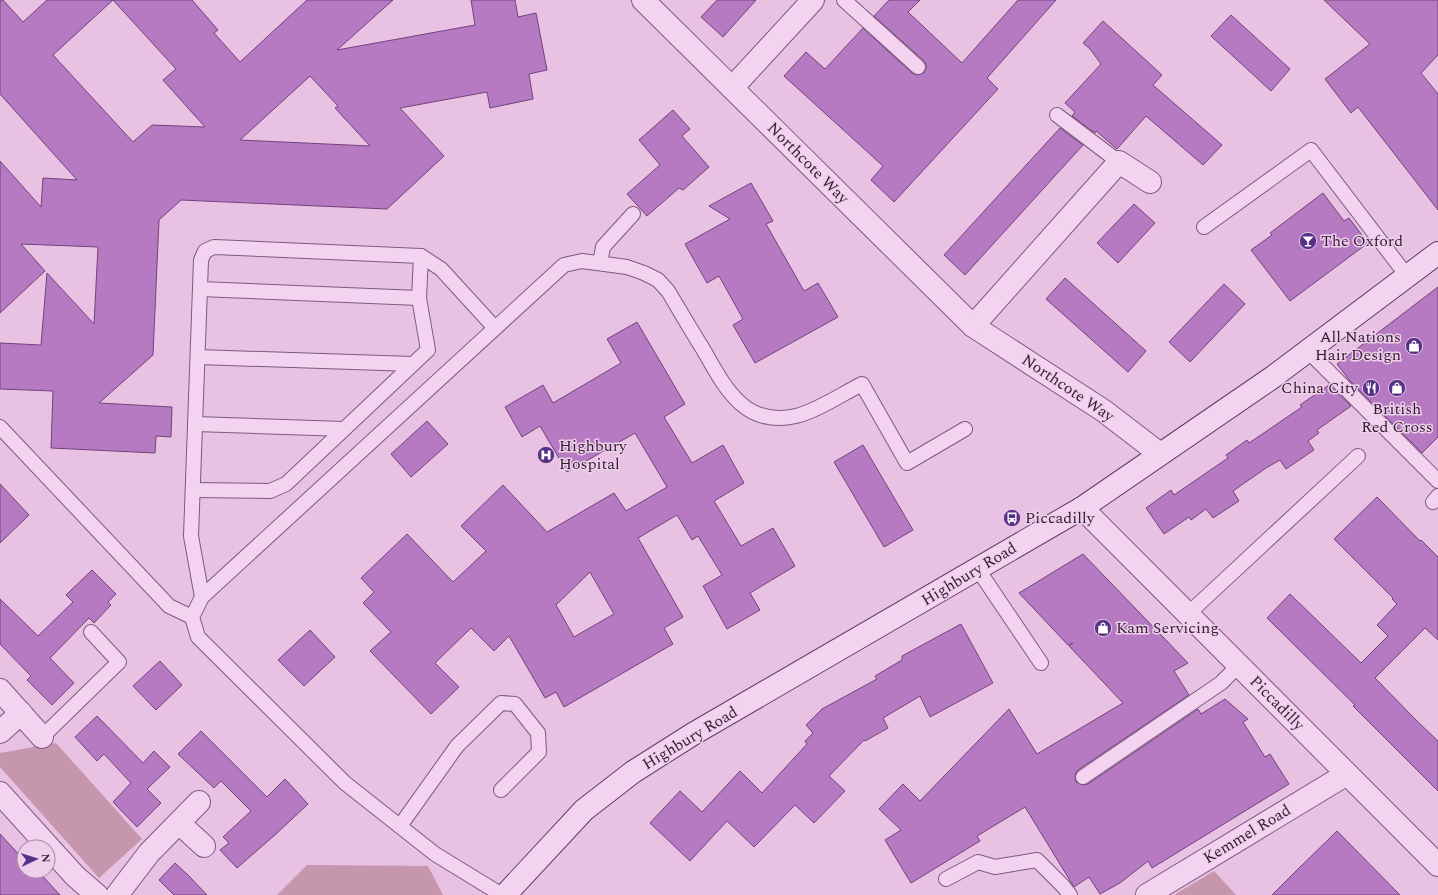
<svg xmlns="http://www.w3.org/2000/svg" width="1438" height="895" font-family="Spectral,serif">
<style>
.green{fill:#c596ac}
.building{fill:#b67ac2;stroke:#71437c;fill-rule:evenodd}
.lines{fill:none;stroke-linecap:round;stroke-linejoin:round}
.service-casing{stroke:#7d5a7f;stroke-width:16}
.minor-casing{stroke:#7d5a7f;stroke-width:24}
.secondary-casing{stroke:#5e3e61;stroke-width:24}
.service{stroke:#f4d3f0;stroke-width:14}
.minor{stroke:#f4d3f0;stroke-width:22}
.secondary{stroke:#f4d3f0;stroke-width:22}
.labels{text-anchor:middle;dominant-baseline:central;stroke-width:3;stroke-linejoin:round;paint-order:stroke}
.street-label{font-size:16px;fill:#2f1d31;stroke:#f0cfec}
.poi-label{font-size:16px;fill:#2f1d31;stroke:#f0cfec;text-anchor:start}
</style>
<rect width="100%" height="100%" fill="#e8c1e3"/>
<g class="green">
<path d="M56 743 142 839 99 878 0 767V753Z"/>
<path d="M307 865 428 866 443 895H277Z"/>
<path d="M1214 871 1236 895H1174Z"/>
</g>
<g class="building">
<path d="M0 0H3L23 22 47 0H113L53 55 133 142 152 125 205 127 163 80 176 69 113 0H192L218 30 214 33 240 62 307 0H393L337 50 475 25 471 0H515L518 17 536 13 547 70 529 74 533 99 490 108 487 92 400 108 444 156 387 209 181 200 159 220 153 355 99 403 172 407 171 437 156 436 155 453 51 448 53 391 0 389V343L41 345 47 273 94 324 98 247 21 244 45 271 0 313V161L41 207 43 178 77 180 0 94ZM310 76 338 106 335 108 370 146 240 140Z"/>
<path d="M717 0H756L723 37 701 17Z"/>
<path d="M889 0H920L908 12 962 63 1018 0H1056L987 78 998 89 894 202 871 180 883 166 784 76 806 52 825 69 863 28 912 73 917 75 924 73 926 68V64L924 61 874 16Z"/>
<path d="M1324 0H1438V55L1421 73 1438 94V210L1358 107 1351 113 1325 79 1370 44Z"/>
<path d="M1231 15 1290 69 1271 91 1211 36Z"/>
<path d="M1103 21 1162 75 1153 85 1222 145 1203 165 1146 116 1117 149 1096 131 1095 133 1072 116 1075 112 1065 103 1101 64 1090 49 1083 43Z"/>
<path d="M673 110 690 129 682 136 709 167 683 190 679 188 647 216 627 194 660 165 639 140Z"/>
<path d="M1060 128 1083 145 965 275 944 255Z"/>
<path d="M751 183 773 221 766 224 804 291 818 283 838 317 755 363 733 325 743 319 719 276 707 283 685 244 730 219 709 206Z"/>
<path d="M1323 193 1344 221 1349 218 1368 243 1290 301 1251 250 1272 235 1270 233Z"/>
<path d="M1134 204 1155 223 1118 263 1097 243Z"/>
<path d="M1065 278 1146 351 1128 372 1046 299Z"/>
<path d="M1224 284 1245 304 1190 362 1169 342Z"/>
<path d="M1438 287V437L1422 453 1350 381 1337 364Z"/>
<path d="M637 322 685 404 664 417 692 463 723 445 744 483 714 501 741 546 773 528 795 566 750 593 760 610 727 629 703 586 722 575 698 536 692 540 677 515 638 538 683 617 664 628 673 644 564 707 556 692 545 698 509 636 494 651 471 628 435 663 459 687 431 714 370 651 391 632 363 603 374 592 361 578 407 534 453 582 486 551 461 526 503 485 547 532 614 493 626 511 667 487 635 433 567 472 540 426 522 437 505 407 543 385 553 403 621 363 607 339ZM590 572 614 614 574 637 556 605Z"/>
<path d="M1329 385 1351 406 1317 430 1319 433 1308 441 1314 450 1286 469 1280 460 1266 468 1233 491 1239 501 1213 518 1206 509 1191 520 1189 517 1164 534 1146 508 1171 490 1174 495 1228 458 1226 455 1247 440 1249 443 1302 407 1300 405Z"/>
<path d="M427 421 448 444 411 477 391 454Z"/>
<path d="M863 445 913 530 884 547 834 462Z"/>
<path d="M0 484 29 515 0 543Z"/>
<path d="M1377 497 1420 541 1421 540 1438 557V640L1425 628 1375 678 1417 721 1438 741V791L1353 706 1355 705 1267 618 1290 594 1361 663 1388 636 1377 625 1397 604 1392 599 1393 598 1334 539Z"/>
<path d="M1083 554 1188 663 1174 671 1189 695 1078 770 1076 773 1075 777 1076 782 1083 785 1088 784 1198 709 1201 714 1225 699 1248 719 1243 722 1265 757 1270 754 1289 784 1152 868 1148 861 1120 883 1100 894 1089 877 1074 887 1025 807 977 836 980 841 911 883 885 840 901 830 879 809 903 784 920 801 1009 709 1037 754 1123 703 1069 646 1073 643 1068 645 1019 593Z"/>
<path d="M92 570 116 594 108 602 111 605 94 623 89 618 50 658 74 683 52 705 27 680 31 676 0 644V599L38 636 73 602 66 595Z"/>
<path d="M961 624 993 683 930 717 920 696 883 718 888 728 865 741 864 740 829 776 845 791 814 823 795 805 754 847 727 821 690 861 650 823 680 791 702 812 740 771 762 793 807 744 805 741 813 733 806 725 822 709 877 679 875 676 902 660V656Z"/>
<path d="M310 630 335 657 304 686 278 660Z"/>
<path d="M160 661 182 685 156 710 133 686Z"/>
<path d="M97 716 143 763 154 751 170 767 147 789 161 803 137 827 113 802 131 783 104 754 97 761 75 737Z"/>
<path d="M201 731 267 797 285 779 308 804 276 834 237 868 220 850 229 843 223 837 251 811 221 781 214 788 178 754Z"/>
<path d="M1337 831 1400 895H1272L1295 872Z"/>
<path d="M0 834 24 860V871H38L60 895H0Z"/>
<path d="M175 863 189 876 207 895H174L159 880Z"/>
</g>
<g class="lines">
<defs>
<g id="service">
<path d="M844 0 918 67"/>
<path d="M1057 115 1119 162"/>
<path d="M1204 227 1311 150 1407 276"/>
<path d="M600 263 603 247 633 214"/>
<path d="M200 289 419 298"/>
<path d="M1308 351 1438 481"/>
<path d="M198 357 413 364"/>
<path d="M195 424 344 429"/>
<path d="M0 427 169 606 192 617"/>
<path d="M193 490 270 491 286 484 428 350 419 298 421 256"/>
<path d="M1433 502 1438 496"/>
<path d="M977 568 1041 663"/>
<path d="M202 597 191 536 201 260 205 251 214 247 421 256 441 269 495 328"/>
<path d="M1188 614 1358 456"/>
<path d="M42 737 119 662 91 632"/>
<path d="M1083 777 1221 683 1239 665"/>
<path d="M400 826 457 746 501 703 515 704 538 733 539 752 501 790"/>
<path d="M946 879 978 862 995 867 1037 860 1063 886 1070 895"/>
<path d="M502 895 435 854 345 783 198 637 192 617 202 597 564 265 582 261 627 267 644 273 658 280 668 291C680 311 691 330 703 349 724 386 744 428 796 416 817 411 842 394 862 384L907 463 965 429"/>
</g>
<g id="minor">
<path d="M643 0 973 326 1104 411 1160 454"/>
<path d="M732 88 813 0"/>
<path d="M973 326 1119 162 1150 182"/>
<path d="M1082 508 1438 865"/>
<path d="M0 690 42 737"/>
<path d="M0 732 21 713"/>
<path d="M0 793 75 876 97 895"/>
<path d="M179 823 204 846"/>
<path d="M117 895 149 853 199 802"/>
<path d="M1147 895 1347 774"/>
</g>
<path id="secondary" d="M505 895 584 810 633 772 693 734 1082 508 1273 377 1438 253"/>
</defs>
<use href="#service" class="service-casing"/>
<use href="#minor" class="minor-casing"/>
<use href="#secondary" class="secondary-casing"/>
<use href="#service" class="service"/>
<use href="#minor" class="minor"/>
<use href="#secondary" class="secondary"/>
</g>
<defs>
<symbol id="bar-disc" viewBox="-11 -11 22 22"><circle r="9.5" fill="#553188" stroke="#f0cfec"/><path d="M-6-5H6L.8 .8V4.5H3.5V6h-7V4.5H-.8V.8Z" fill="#fff"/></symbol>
<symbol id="shop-disc" viewBox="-11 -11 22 22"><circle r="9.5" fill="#553188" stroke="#f0cfec"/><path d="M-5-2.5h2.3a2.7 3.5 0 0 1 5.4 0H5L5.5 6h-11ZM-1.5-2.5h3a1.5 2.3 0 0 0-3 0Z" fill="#fff"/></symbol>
<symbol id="restaurant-disc" viewBox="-11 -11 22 22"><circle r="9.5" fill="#553188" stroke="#f0cfec"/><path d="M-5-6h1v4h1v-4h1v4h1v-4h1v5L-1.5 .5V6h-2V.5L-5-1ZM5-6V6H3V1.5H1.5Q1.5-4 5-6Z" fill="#fff"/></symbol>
<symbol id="hospital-disc" viewBox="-11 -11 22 22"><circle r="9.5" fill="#553188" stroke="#f0cfec"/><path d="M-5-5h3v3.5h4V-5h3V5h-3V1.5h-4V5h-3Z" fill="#fff"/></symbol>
<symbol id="bus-disc" viewBox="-11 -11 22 22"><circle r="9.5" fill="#553188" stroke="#f0cfec"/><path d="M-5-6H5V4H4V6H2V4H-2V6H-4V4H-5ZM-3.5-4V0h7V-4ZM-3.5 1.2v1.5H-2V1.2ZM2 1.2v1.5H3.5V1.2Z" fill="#fff"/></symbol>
</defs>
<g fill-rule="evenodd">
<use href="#bar-disc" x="1298" y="231" width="20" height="20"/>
<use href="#shop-disc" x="1404" y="336" width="20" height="20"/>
<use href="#restaurant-disc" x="1361" y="378" width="20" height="20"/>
<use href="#shop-disc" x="1387" y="378" width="20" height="20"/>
<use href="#hospital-disc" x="536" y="445" width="20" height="20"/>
<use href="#bus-disc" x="1002" y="508" width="20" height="20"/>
<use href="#shop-disc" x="1093" y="618" width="20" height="20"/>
</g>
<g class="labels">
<g class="street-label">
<text transform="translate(808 163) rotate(45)">Northcote Way</text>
<text transform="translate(1068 388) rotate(34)">Northcote Way</text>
<text transform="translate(969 574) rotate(-31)">Highbury Road</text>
<text transform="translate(1277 703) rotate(45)">Piccadilly</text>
<text transform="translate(690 738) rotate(-31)">Highbury Road</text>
<text transform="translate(1247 834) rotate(-31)">Kemmel Road</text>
</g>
<g class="poi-label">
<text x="1321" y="241">The Oxford</text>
<text x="1401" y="337" text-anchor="end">All Nations<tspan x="1401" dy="18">Hair Design</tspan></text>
<text x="1358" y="388" text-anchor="end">China City</text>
<text x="1397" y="409" text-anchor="middle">British<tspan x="1397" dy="18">Red Cross</tspan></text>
<text x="559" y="446">Highbury<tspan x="559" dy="18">Hospital</tspan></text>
<text x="1025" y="518">Piccadilly</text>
<text x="1116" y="628">Kam Servicing</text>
</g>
</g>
<g transform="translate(36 859) rotate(86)"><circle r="19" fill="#f0cfec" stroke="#a388a1"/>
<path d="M0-3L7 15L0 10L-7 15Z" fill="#553188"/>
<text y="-6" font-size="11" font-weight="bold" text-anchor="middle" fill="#2f1d31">N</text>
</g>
</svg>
